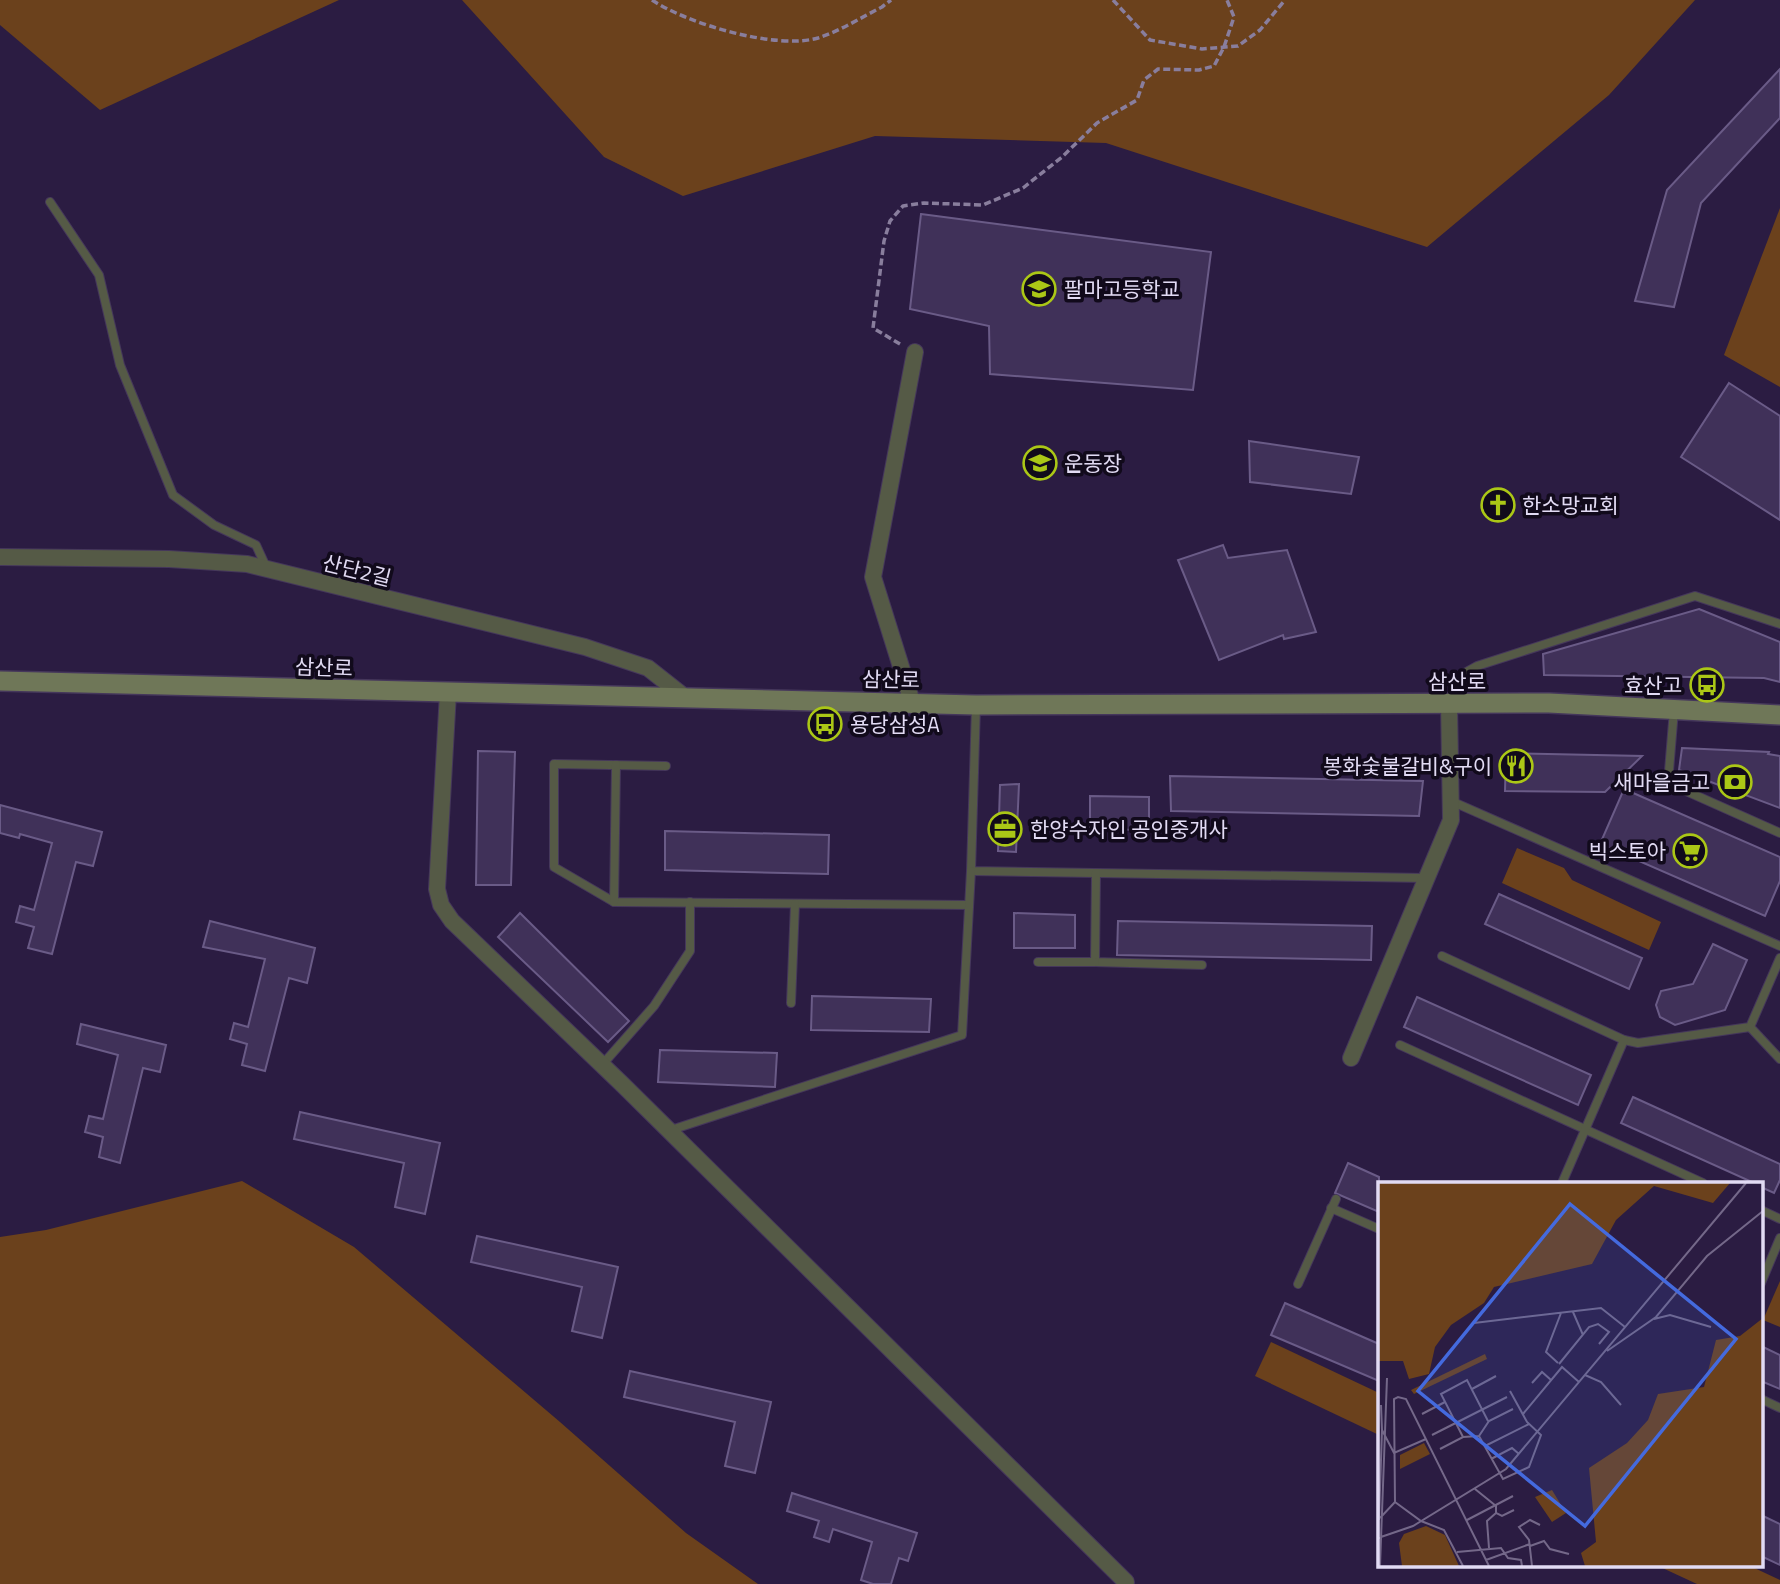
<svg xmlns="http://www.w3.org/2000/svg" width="1780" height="1584" font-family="'Titillium Web','Noto Sans KR',sans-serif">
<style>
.green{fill:#6b411c}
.building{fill:#403159;stroke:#6a5b87;stroke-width:2}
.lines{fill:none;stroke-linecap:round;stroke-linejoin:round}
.service-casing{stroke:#45375b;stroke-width:10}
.minor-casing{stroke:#45375b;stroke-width:18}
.secondary-casing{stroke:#45375b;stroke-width:22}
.path{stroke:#897e9d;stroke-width:3.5;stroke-dasharray:7 3.5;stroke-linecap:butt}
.service{stroke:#555a46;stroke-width:8}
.minor{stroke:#555a46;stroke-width:16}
.secondary{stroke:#6f7758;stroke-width:19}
.labels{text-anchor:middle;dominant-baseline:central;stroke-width:7;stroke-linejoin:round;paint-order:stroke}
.poi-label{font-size:21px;fill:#e2dbf4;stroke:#110a1b;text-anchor:start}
.street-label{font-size:21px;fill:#e2dbf4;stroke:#110a1b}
.inset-road{fill:none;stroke:#746889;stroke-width:2}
.view{fill:#446ade;fill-opacity:0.15;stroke:#446ade;stroke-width:3.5}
.inset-edge{fill:none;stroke:#e2dbf4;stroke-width:3.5}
</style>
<rect width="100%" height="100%" fill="#2b1c42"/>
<g class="green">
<path d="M0 0H339L100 110 0 25Z"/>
<path d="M462 0H1695L1609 95 1427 247 1106 143 875 136 683 196 604 157Z"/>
<path d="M1780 208V387L1724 355Z"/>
<path d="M1517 848 1564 868 1572 880 1661 922 1649 950 1502 883Z"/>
<path d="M242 1181 354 1247 560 1422 686 1533 758 1584H0V1237L46 1230Z"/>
<path d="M1780 1281V1327L1763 1320Z"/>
<path d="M1271 1342 1379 1393V1435L1255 1376Z"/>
<path d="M1656 1565H1748L1780 1580V1584H1697Z"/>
</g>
<g class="building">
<path d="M1780 69V118L1701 203 1674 307 1635 301 1667 190Z"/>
<path d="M921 214 1211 252 1193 390 990 374 989 326 910 309Z"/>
<path d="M1729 383 1780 416V520L1681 457Z"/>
<path d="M1249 441 1359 457 1351 494 1250 482Z"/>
<path d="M1223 545 1228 558 1287 550 1316 632 1284 639 1283 635 1219 660 1178 560Z"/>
<path d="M1699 609 1780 642V682L1764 678 1544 675 1543 654Z"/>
<path d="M1682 748 1769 752 1768 754 1780 756V808L1679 770Z"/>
<path d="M478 751 515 752 511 885H476Z"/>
<path d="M1506 753 1642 756 1605 792 1505 791Z"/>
<path d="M1170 776 1423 781 1419 816 1171 811Z"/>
<path d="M1019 784 1016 852 998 851 1000 785Z"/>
<path d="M1624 789 1780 857V881L1765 916 1600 844Z"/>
<path d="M1090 796 1149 797V830L1090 829Z"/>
<path d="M0 805 102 832 93 866 76 862 52 954 28 948 34 927 16 922 20 906 34 910 52 843 20 834 19 838 0 833Z"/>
<path d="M665 831 829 835 828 874 665 870Z"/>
<path d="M1499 894 1642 958 1629 989 1485 924Z"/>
<path d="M520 913 629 1021 608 1042 498 937Z"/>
<path d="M1014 913 1075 915V948H1014Z"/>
<path d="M210 921 315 948 307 983 289 978 265 1071 242 1065 247 1044 230 1039 234 1023 248 1027 265 959 203 947Z"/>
<path d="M1118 921 1372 926 1371 960 1117 955Z"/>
<path d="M1713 944 1747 960 1725 1010 1675 1025 1660 1017 1656 1005 1661 991 1693 984Z"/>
<path d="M812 996 931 999 929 1032 811 1030Z"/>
<path d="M1417 997 1591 1075 1578 1105 1404 1027Z"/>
<path d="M81 1024 166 1045 160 1072 143 1068 120 1163 99 1157 103 1137 85 1132 89 1116 103 1119 118 1055 77 1044Z"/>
<path d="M660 1050 777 1053 775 1087 658 1082Z"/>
<path d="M1633 1097 1780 1164V1180L1774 1193 1761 1187V1183H1754L1621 1123Z"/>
<path d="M300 1112 440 1143 425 1214 395 1207 404 1163 294 1139Z"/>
<path d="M1348 1163 1379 1177V1212L1335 1193Z"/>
<path d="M477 1236 618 1267 602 1338 572 1331 582 1287 471 1262Z"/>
<path d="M1285 1303 1379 1344V1381L1271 1335Z"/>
<path d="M1761 1346 1780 1355V1389L1761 1381Z"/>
<path d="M630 1371 771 1402 755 1473 725 1466 735 1422 624 1397Z"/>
<path d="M792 1493 917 1533 908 1561 899 1558 891 1584H873L861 1580 872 1542 833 1529 829 1542 814 1537 819 1521 787 1511Z"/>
<path d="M1761 1515 1780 1524V1565L1761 1556Z"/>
</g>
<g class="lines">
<defs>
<g id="service">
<path d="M50 202 99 275 120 365 173 495 214 525 256 545 267 569"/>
<path d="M1449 703 1459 676 1477 666 1695 596 1780 624"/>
<path d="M976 706 971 871 1426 878"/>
<path d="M1674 710 1668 783 1780 833"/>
<path d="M666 766 554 764V867L614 902 969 905"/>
<path d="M1451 801 1780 946"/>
<path d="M1096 873 1095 962 1202 965"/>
<path d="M614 902 616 765"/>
<path d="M1442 956 1624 1040 1638 1043 1750 1027 1780 958"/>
<path d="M1038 962H1095"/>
<path d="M791 1003 795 904"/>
<path d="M1750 1027 1780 1059"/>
<path d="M1400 1045 1703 1183"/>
<path d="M602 1065 654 1006 690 951V902"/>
<path d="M668 1131 962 1035 971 871"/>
<path d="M1562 1183 1624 1040"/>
<path d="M1331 1208 1379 1229"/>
<path d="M1761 1210 1780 1219"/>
<path d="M1761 1283 1780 1238"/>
<path d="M1298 1284 1336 1199"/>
<path d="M1761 1399 1780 1408"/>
</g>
<g id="minor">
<path d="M0 557 169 559 247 564 585 647 648 668 686 698"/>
<path d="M448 693 437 889 441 905 452 921 622 1084 1126 1582"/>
<path d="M912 702 873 577 915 352"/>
<path d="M1351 1058 1451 820 1449 703"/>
</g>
<path id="secondary" d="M0 681 976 705 1549 703 1780 715"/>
</defs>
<use href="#service" class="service-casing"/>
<use href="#minor" class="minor-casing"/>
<use href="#secondary" class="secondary-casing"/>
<g class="path">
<path d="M652 0C688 24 776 50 818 38 840 31 862 17 882 7L891 0"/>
<path d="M1113 0 1150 40 1202 49 1238 46 1260 30 1285 0"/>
<path d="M900 344 873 328 884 241 890 221 903 206 924 203 983 205 1023 188 1062 157 1097 123 1137 100 1144 80 1158 69 1199 70 1214 66 1224 47 1234 17 1227 0"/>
</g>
<use href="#service" class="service"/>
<use href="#minor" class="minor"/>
<use href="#secondary" class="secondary"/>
</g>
<defs>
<symbol id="school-ring" viewBox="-11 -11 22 22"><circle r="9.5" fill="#110a1b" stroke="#abc716" stroke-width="1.5"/><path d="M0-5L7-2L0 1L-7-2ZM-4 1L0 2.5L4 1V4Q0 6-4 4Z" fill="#abc716"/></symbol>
<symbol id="church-ring" viewBox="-11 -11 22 22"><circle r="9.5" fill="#110a1b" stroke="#abc716" stroke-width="1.5"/><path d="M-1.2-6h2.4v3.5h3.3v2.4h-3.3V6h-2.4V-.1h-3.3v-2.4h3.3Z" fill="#abc716"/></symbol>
<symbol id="bus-ring" viewBox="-11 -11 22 22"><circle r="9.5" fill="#110a1b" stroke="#abc716" stroke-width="1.5"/><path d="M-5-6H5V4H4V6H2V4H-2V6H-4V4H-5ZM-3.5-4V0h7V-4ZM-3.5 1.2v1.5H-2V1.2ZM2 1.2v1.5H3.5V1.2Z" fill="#abc716"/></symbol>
<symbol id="restaurant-ring" viewBox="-11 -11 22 22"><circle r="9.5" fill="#110a1b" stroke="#abc716" stroke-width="1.5"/><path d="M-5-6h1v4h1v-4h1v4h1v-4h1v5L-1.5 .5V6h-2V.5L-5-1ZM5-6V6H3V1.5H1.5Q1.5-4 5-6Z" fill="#abc716"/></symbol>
<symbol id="bank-ring" viewBox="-11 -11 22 22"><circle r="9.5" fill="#110a1b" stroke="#abc716" stroke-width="1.5"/><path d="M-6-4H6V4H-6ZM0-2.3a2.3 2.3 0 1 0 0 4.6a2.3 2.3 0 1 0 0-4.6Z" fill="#abc716"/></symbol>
<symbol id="office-ring" viewBox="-11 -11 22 22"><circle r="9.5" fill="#110a1b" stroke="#abc716" stroke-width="1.5"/><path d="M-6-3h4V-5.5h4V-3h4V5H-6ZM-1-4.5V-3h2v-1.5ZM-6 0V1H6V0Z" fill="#abc716"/></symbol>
<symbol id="supermarket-ring" viewBox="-11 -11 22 22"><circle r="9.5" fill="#110a1b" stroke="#abc716" stroke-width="1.5"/><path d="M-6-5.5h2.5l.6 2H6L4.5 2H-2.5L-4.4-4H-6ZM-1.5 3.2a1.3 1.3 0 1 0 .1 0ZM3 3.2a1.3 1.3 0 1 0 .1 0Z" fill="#abc716"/></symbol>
</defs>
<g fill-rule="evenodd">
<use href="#school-ring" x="1020" y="270" width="38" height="38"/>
<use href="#school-ring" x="1021" y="444" width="38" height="38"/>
<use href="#church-ring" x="1479" y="486" width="38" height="38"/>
<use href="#bus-ring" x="1688" y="666" width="38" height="38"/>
<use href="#bus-ring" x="806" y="705" width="38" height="38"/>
<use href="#restaurant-ring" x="1497" y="747" width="38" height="38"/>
<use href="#bank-ring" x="1716" y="763" width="38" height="38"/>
<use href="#office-ring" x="986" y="810" width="38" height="38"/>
<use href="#supermarket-ring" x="1671" y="832" width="38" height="38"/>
</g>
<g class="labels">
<g class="poi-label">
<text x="1064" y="289">팔마고등학교</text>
<text x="1064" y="463">운동장</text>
<text x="1522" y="505">한소망교회</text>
<text x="1682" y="685" text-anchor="end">효산고</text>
<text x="850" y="724">용당삼성A</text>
<text x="1492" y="766" text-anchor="end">봉화숯불갈비&amp;구이</text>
<text x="1710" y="782" text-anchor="end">새마을금고</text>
<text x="1030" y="829">한양수자인 공인중개사</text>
<text x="1666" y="851" text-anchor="end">빅스토아</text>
</g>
<g class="street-label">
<text transform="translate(357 570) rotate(14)">산단2길</text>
<text transform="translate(324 667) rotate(2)">삼산로</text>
<text transform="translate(891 679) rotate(1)">삼산로</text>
<text x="1457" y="681">삼산로</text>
</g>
</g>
<g transform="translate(1378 1182)">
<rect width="385" height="385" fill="#2b1c42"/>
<path d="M0 1H352L335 21 276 4 238 38 214 82 116 105 106 121 73 143 57 165 51 192 31 197 25 179H0ZM385 136V384H207L203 371 218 360 211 286 249 261 270 238 280 212 326 205 338 158 362 154ZM107 172 109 177 36 212 33 208ZM46 261 52 272 22 287V273ZM174 308 188 331 174 340 157 315ZM48 344 67 353 81 384H24L21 361 26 352Z" fill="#6b411c"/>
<path class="inset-road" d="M195 130 205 153M276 137 292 133 333 145M96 141 223 126 247 145M229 169 278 135 329 74 385 29M180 181 168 170 183 131M181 182 211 145 220 142 231 150 221 162M207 193 223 200 243 223M154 201 164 190 173 198M94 207 118 194M132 209 149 240 163 253 151 285 125 297 101 254 111 239 135 227M3 223 4 248 16 271 48 257M44 232 67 220M145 232 184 185 201 200M54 253 129 215M85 255 63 212 89 198 110 239M107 264 151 242M62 267 85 255 101 254M113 277 134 266 141 272M97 307 118 324V331L124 334 136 328M2 336 17 320M1 338 4 248M89 338 135 314M0 356 35 344 128 287 368 1M152 364 166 359 172 367 191 372M111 366 109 339 118 331M79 370 123 366 130 376 143 378 144 384M108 378 152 362M2 384 9 196M85 384 66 348 43 339 17 320 16 217 20 215 28 217 111 384M154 384 151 358 141 345 152 338 162 343"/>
<path class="view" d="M192 22 358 157 207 344 40 209Z"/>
<rect width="385" height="385" class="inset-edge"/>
</g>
</svg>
